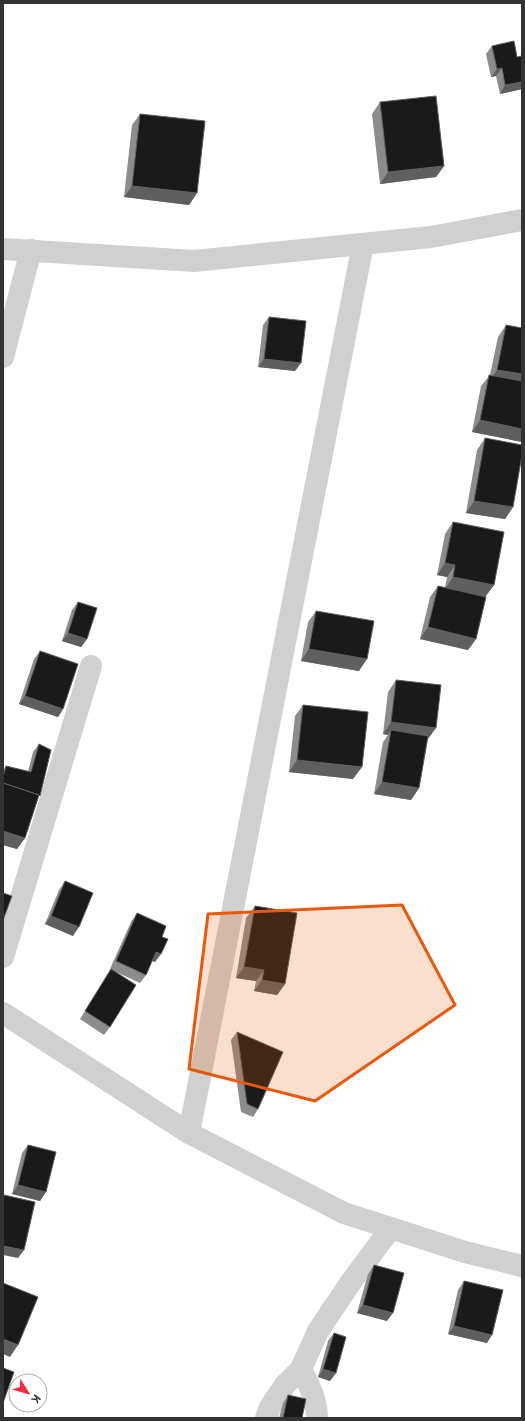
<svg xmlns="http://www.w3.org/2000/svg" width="525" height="1421" font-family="'Public Sans',sans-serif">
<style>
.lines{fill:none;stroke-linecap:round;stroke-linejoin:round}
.minor{stroke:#d0d0d0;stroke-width:22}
.tertiary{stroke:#d0d0d0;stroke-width:22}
.wall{fill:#8c8c8c}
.shaded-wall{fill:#5f5f5f}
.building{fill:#1a1a1a;stroke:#5f5f5f}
.marked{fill:#e8590c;fill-opacity:0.2;stroke:#e8590c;stroke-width:3;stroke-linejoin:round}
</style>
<rect width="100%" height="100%" fill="#fff"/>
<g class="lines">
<g class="minor">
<path d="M3 357 31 250"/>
<path d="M3 957 91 666"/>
<path d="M301 1369C309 1385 317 1400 317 1418"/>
<path d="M266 1418 270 1407 285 1385 301 1369 318 1331 351 1282 391 1228"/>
</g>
<g class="tertiary">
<path d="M3 249 194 261 431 237 522 220"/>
<path d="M3 1013 189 1133 344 1213 465 1252 522 1266"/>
<path d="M189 1133 363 244"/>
</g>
</g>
<g class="wall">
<path d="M492 46 522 89 500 94 496 76 491 77 486 54Z"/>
<path d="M380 102 444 166 436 177 380 184 372 114Z"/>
<path d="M140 114 197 193 189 205 124 197 132 125Z"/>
<path d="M269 317 295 371 258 367 263 325Z"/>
<path d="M506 325 522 442 472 432 481 386 490 375 498 337Z"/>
<path d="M485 438 513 507 505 519 466 513 477 450Z"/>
<path d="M453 522 494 585 485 597 476 639 468 650 420 639 430 597 438 586 445 587 447 577 437 575 445 534Z"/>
<path d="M78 602 87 639 81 647 62 641 72 610Z"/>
<path d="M316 611 359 671 301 661 308 622Z"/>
<path d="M40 651 63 709 58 717 19 704 34 659Z"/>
<path d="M396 680 428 739 419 788 411 800 374 794 383 742 388 735 383 734 388 692Z"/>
<path d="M303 705 353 779 289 772 295 716Z"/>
<path d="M39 744 38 799 25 838 17 849 3 845V770L6 766 28 772 33 752Z"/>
<path d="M65 881 73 936 45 924 59 890Z"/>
<path d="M255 906 285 984 277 995 254 991 256 981 236 978 246 918Z"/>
<path d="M137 913 162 937 155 962 152 961 146 975 140 983 116 972 110 1027 104 1035 80 1019 111 970 110 969 131 922Z"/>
<path d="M237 1032 258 1109 253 1117 241 1112 231 1040Z"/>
<path d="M28 1145 46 1192 40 1201 12 1194 22 1153Z"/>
<path d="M374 1265 387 1321 357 1313 368 1274Z"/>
<path d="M464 1281 487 1343 448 1334 458 1290Z"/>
<path d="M334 1333 330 1381 318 1377 328 1341Z"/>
<path d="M288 1395 302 1418H279L283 1403Z"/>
</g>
<g class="shaded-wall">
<path d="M502 68 496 76 491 77 497 69Z"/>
<path d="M522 82V89L500 94 505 85Z"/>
<path d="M444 166 436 177 380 184 388 172Z"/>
<path d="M132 186 197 193 189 205 124 197Z"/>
<path d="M264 359 301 363 295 371 258 367Z"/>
<path d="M497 370 522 374V388L489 381Z"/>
<path d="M480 420 522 429V442L472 432Z"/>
<path d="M474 501 513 507 505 519 466 513Z"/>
<path d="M445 563 455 565 447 577 437 575Z"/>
<path d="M453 577 494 585 485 597 445 589Z"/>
<path d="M428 627 476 639 468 650 420 639Z"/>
<path d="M68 633 87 639 81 647 62 641Z"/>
<path d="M309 649 367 659 359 671 301 661Z"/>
<path d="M25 696 63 709 58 717 19 704Z"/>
<path d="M391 722 436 728 428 739 390 735 391 730 388 735 383 734Z"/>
<path d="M297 760 362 767 353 779 289 772Z"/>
<path d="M382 782 419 788 411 800 374 794Z"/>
<path d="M3 831 25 838 17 849 3 845Z"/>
<path d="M51 916 79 927 73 936 45 924Z"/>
<path d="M156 952 161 954 155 962 150 960Z"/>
<path d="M244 967 264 970 256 981 236 978Z"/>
<path d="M262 980 285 984 277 995 254 991Z"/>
<path d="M18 1185 46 1192 40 1201 12 1194Z"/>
<path d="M3 1246 24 1250 18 1258 3 1255Z"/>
<path d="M363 1305 393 1313 387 1321 357 1313Z"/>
<path d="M454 1326 492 1335 487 1343 448 1334Z"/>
<path d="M3 1339 18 1345 10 1357 3 1354Z"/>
<path d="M323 1369 336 1373 330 1381 318 1377Z"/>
</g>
<g class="building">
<path d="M514 41 517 57 522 56V82L505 85 502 68 497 69 492 46Z"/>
<path d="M436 96 444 166 388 172 380 102Z"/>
<path d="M140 114 205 121 197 193 132 186Z"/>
<path d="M269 317 306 321 301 363 264 359Z"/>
<path d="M506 325 522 328V374L497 370Z"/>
<path d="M489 375 522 381V429L480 420Z"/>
<path d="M485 438 522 445V455L513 507 474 501Z"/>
<path d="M453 522 504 532 494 585 453 577 455 565 445 563Z"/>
<path d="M438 586 486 597 476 639 428 627Z"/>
<path d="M78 602 97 608 87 639 68 633Z"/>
<path d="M316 611 374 621 367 659 309 649Z"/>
<path d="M40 651 78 664 63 709 25 696Z"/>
<path d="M396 680 441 685 436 728 391 722Z"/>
<path d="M303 705 368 712 362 767 297 760Z"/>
<path d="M391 730 428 736 419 788 382 782Z"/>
<path d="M39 744 51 750 40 796 39 795 3 783V777L6 766 31 772Z"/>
<path d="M3 783 39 795 25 838 3 831Z"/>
<path d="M65 881 93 893 79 927 51 916Z"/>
<path d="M3 893 12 896 3 920Z"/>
<path d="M255 906 297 913 285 984 262 980 264 970 244 967Z"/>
<path d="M137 913 166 926 162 937 168 939 161 954 156 952 146 975 116 961Z"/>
<path d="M111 969 136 985 110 1027 85 1011Z"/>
<path d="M237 1032 283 1052 258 1109 247 1104Z"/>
<path d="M28 1145 56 1152 46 1192 18 1185Z"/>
<path d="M4 1195 35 1202 24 1250 3 1246V1200Z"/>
<path d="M374 1265 404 1273 393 1313 363 1305Z"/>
<path d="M464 1281 503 1290 492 1335 454 1326Z"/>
<path d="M3 1283 38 1297 18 1345 3 1339Z"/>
<path d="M334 1333 346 1337 336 1373 323 1369Z"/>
<path d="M3 1368 14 1372 3 1403Z"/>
<path d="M288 1395 306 1399 302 1418H283Z"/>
</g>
<path class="marked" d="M402 905 455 1005 315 1101 189 1069 208 914Z"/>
<rect width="525" height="1421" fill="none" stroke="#333333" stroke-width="8"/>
<g transform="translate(28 1393) rotate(127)"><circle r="19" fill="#ffffff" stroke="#adadad"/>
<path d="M0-3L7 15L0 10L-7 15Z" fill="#f52942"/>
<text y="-6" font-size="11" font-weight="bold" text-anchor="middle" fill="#333333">K</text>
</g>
</svg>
